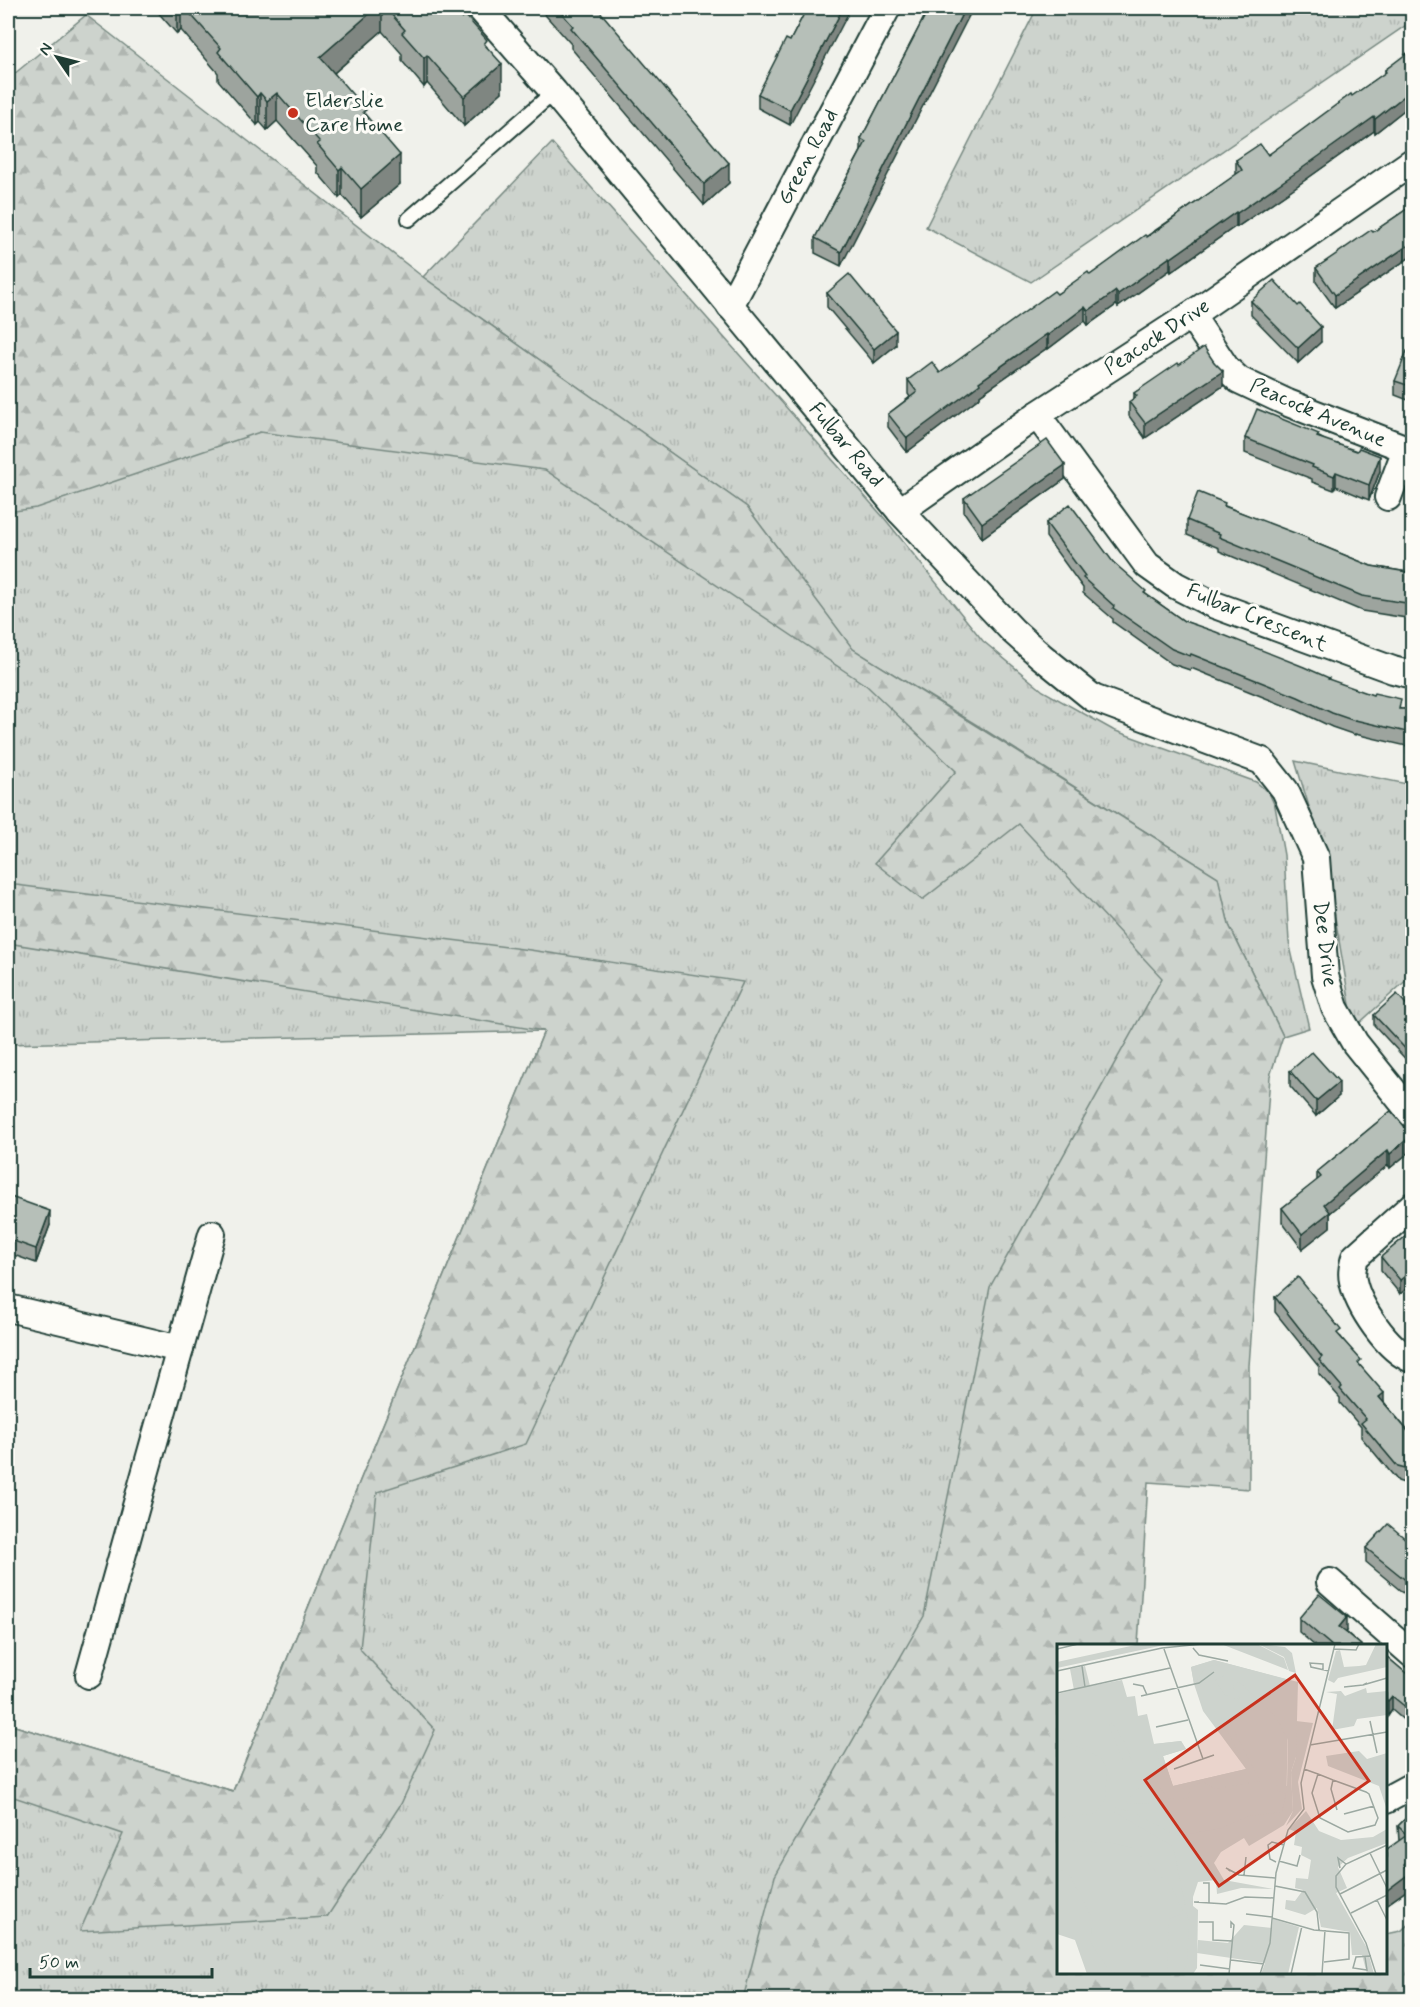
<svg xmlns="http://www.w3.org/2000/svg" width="1420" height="2007" font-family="Mynerve,sans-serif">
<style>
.grass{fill:url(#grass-tufts);stroke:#768880;stroke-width:1.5}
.forest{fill:url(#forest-firs);stroke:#768880;stroke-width:1.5}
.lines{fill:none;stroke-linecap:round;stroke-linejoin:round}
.service-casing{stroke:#1f3d34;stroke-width:18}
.minor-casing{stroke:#1f3d34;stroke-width:30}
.service{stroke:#fdfcf7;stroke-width:14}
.minor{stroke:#fdfcf7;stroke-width:26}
.wall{fill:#9da49e;stroke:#1f3d34;stroke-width:1.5}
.shaded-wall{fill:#7f8681;stroke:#1f3d34;stroke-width:1.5}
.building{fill:#b6bfb8;stroke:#1f3d34;stroke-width:1.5}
.poi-dot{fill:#c8321e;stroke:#fdfcf7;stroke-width:2}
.labels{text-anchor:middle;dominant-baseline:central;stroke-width:6;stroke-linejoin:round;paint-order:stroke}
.poi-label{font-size:21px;fill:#1f3d34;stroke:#fdfcf7;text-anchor:start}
.street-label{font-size:21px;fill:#1f3d34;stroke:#fdfcf7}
.inset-road{fill:none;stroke:#9ca9a2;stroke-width:1.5}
.view{fill:#c8321e;fill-opacity:0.15;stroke:#c8321e;stroke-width:3}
.inset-edge{fill:none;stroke:#1f3d34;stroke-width:3}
</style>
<defs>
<pattern id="grass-tufts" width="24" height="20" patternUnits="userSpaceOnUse" patternTransform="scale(1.5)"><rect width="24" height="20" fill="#cdd3cd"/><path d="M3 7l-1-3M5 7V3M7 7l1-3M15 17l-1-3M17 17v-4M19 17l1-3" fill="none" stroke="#b0b6b1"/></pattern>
<pattern id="forest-firs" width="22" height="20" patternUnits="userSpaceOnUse" patternTransform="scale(1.5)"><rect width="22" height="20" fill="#cdd3cd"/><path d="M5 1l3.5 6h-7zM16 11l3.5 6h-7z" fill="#b0b6b1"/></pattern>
</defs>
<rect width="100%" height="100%" fill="#f0f1eb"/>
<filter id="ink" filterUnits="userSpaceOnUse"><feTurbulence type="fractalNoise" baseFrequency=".0167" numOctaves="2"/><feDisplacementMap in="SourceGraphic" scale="12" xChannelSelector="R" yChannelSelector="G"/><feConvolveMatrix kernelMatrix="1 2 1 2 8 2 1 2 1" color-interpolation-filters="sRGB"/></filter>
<g filter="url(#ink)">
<g class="grass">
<path d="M1037 8H1412V21L1031 282 926 227Z"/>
<path d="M8 84 878 684 1187 947 887 1999H8V1724L233 1791 544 1031 8 1044Z"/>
<path d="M552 143 885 519 983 641 1043 691 1113 730 1256 782 1269 793 1275 806 1284 855 1289 942 1309 1028 1283 1036 1229 925 1217 877 980 727 852 649 747 507 423 277Z"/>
<path d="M1295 761 1412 785V975L1354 1028 1325 859Z"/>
</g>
<g class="forest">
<path d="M86 15 423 277 747 507 853 649 1218 877 1229 925 1283 1036 1270 1076 1249 1366V1489L1148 1482 1138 1645 1058 1646V1972H1386V1934L1401 1931 1412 1921V1999H743L775 1876 924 1616 990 1287 1162 978 1019 824 922 900 875 863 956 771 867 686 545 470 260 432 36 508 8 512V79Z"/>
<path d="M8 884 530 950 743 982 526 1444 377 1492 360 1649 435 1730 401 1804 327 1917 80 1931 123 1834 8 1795V1724L233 1791 544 1031 8 943Z"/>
</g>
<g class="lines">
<defs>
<path id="service" d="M409 219 554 92"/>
<g id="minor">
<path d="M480 8 554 92 900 511 1013 631 1041 656 1093 698 1262 761 1285 790 1316 858 1325 976 1335 1008 1355 1043 1412 1114"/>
<path d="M730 306 887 8"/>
<path d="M1191 315 1226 368 1239 380 1288 403 1412 451"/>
<path d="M1037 415 1147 565 1175 585 1212 604 1393 670 1412 675"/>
<path d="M1388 497 1406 449"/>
<path d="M900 511 1037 415 1191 315 1412 162"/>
<path d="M1412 1206 1355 1257C1353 1265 1351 1273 1353 1281 1358 1306 1388 1351 1412 1359"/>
<path d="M8 1308 180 1349"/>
<path d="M1330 1582 1412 1654"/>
<path d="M89 1675 212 1234"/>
<path d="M1386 1800 1412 1786"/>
</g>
</defs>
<use href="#service" class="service-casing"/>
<use href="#minor" class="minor-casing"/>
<use href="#service" class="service"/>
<use href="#minor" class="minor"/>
</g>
<g class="wall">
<path d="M155 8H452L487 47 502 92 464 126 427 83 424 87 402 61V54L382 31 334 73 366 116 400 184 361 217 342 195 339 198 317 172V166L277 121 267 130 260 122 257 125 218 80V73L181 30 177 34 155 9Z"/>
<path d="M539 8H597L729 183 704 205 571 48V44Z"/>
<path d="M807 8 790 125 758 108V94L790 41Z"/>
<path d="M929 8 841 266 815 253V238L861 151V139Z"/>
<path d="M1413 51V103L1375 133 1374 131 1294 188 1237 227 1236 226 1171 272 1170 270 1118 307 1116 305 1088 325 1085 321 1048 349 1047 348 980 395V397L907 452 888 427V414L910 397 908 394V380L940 373 1057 294 1090 275 1236 175V160L1268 155 1385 73V70Z"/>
<path d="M1413 205V255L1335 308 1316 282V268L1373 232Z"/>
<path d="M827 293 896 345 874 363 827 307Z"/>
<path d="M1251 301 1321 342 1298 363 1251 315Z"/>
<path d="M1413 353V402L1395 395V381Z"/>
<path d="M1214 362 1223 386 1145 438 1129 416V402L1134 398V393L1179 365Z"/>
<path d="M1319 437 1380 471 1369 500 1336 486 1334 490 1312 482V479L1245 453V438Z"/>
<path d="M1065 479 982 538 964 512V498Z"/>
<path d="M1413 499V521H1410V506Z"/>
<path d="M1225 506 1371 566 1413 573V619L1362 611 1219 551V548L1187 535V520Z"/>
<path d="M1046 523 1113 562 1146 594 1184 621 1401 709H1413V753H1407V746L1355 734V735L1332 727 1298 711 1191 668 1190 670 1172 664 1113 622V619L1083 593V588L1046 537Z"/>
<path d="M1413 1012V1067L1374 1025V1015Z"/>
<path d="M1290 1071 1339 1096 1316 1116 1290 1086Z"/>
<path d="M1391 1111 1412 1150 1390 1168 1388 1165 1330 1213V1227L1302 1249 1282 1222V1208L1317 1181V1172Z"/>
<path d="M8 1196 50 1225 36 1263 8 1253Z"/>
<path d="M1412 1231 1413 1284 1400 1294 1381 1271V1257Z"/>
<path d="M1275 1297 1341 1337 1384 1402 1413 1437V1486L1398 1481 1361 1437V1427L1340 1403V1398L1319 1374V1367L1275 1312Z"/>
<path d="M1413 1545V1601L1366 1562V1548Z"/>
<path d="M1299 1618 1347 1631 1346 1632 1362 1646H1315L1299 1632Z"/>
<path d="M1386 1656 1413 1679V1728L1392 1710 1388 1716 1386 1714Z"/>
<path d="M1413 1811V1871L1410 1874V1888L1386 1905V1850L1399 1841 1398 1826Z"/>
</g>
<g class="shaded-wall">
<path d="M177 8H181V30L177 34Z"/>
<path d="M376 8H382V31L320 85V57Z"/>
<path d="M843 8H851L790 125V110Z"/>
<path d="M965 8H973L841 266V252Z"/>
<path d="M427 55V83L424 87V58Z"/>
<path d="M502 64V92L464 126V97Z"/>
<path d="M1413 89V103L1375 133V119Z"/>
<path d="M260 93V122L257 125V97Z"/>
<path d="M277 93V121L267 130V101Z"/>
<path d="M1374 117V131L1294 188 1237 227V213Z"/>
<path d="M400 155V184L361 217V189Z"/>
<path d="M729 163V183L704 205V184Z"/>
<path d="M342 167V195L339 198V170Z"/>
<path d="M1236 212V226L1171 272V258Z"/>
<path d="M1413 242V255L1335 308V295Z"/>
<path d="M1170 257V270L1118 307V294Z"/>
<path d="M1116 291V305L1088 325V311Z"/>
<path d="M1085 307V321L1048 349V335Z"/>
<path d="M1321 327V342L1298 363V348Z"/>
<path d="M896 331V345L874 363V349Z"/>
<path d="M1047 334V348L980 395V397L907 452V438L979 382Z"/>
<path d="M1223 371V386L1145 438V423Z"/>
<path d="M1380 456V471L1369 500V485Z"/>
<path d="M1065 465V479L982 538V523Z"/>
<path d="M1336 472V486L1334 490V476Z"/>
<path d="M1339 1082V1096L1316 1116V1101Z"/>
<path d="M1412 1135V1150L1390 1168V1154Z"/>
<path d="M1388 1150V1165L1330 1213V1227L1302 1249V1234L1324 1204Z"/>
<path d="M50 1211V1225L36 1263V1249Z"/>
<path d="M1413 1270V1284L1400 1294V1280Z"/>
<path d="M1384 1393V1408L1379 1397Z"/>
<path d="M1347 1617V1631L1339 1641V1627Z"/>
<path d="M1392 1696V1710L1388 1716V1701Z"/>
<path d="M1413 1857V1871L1410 1874V1888L1386 1905V1891L1404 1865Z"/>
</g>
<g class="building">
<path d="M185 8H376L320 57 366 110 363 112 400 155 361 189 342 167 339 170 317 144 320 142 277 93 267 101 260 93 257 97 218 52 221 48Z"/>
<path d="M386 8H452L462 18 465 15 487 40 484 44 502 64 464 97 427 55 424 58 402 33 405 30Z"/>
<path d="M557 8H597L729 163 704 184 571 28 573 26Z"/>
<path d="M807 8H843L790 110 758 94 786 39 790 41Z"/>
<path d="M929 8H965L841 252 815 238 866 142 861 139Z"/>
<path d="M1410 51 1411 52 1413 51V89L1375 119 1374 117 1294 174 1237 213 1236 212 1171 258 1170 257 1118 294 1116 291 1088 311 1085 307 1048 335 1047 334 979 382 980 384 907 438 888 414 917 392 908 380 932 362 940 373 1054 291 1057 294 1088 272 1090 275 1145 235 1147 237 1242 170 1236 160 1260 144 1268 155 1351 94 1352 96 1386 72 1385 70Z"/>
<path d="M1413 205V242L1335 295 1316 268 1371 230 1373 232Z"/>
<path d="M849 274 896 331 874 349 827 293Z"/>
<path d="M1274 280 1298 306 1300 304 1321 327 1298 348 1251 301Z"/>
<path d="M1204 347 1214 362 1223 371 1145 423 1129 402 1137 396 1134 393 1178 363 1179 365Z"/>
<path d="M1407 351 1413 353V387L1395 381Z"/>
<path d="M1257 409 1319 434 1317 437 1357 451 1359 448 1380 456 1369 485 1336 472 1334 476 1312 467 1313 465 1245 438Z"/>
<path d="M1047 440 1065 465 982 523 964 498Z"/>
<path d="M1198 492 1225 503 1224 506 1308 538V540L1371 566 1413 573V604L1362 596 1219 537 1220 534 1187 520Z"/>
<path d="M1070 504 1113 562 1146 591 1144 593 1184 621 1216 632 1304 667 1329 678 1328 679 1373 695 1374 693 1401 699 1399 709H1413V738L1407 739V732L1355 720V721L1332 713 1298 697 1191 654 1190 656 1172 649 1113 608 1114 606 1083 578 1085 576 1046 523Z"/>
<path d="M1397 994 1413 1012V1057L1374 1015Z"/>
<path d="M1312 1052 1339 1082 1316 1101 1290 1071Z"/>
<path d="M1391 1111 1412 1135 1390 1154 1388 1150 1324 1204 1330 1212 1302 1234 1282 1208 1321 1177 1317 1172Z"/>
<path d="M8 1196 50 1211 36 1249 8 1239Z"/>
<path d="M1412 1231 1413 1270 1400 1280 1381 1257Z"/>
<path d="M1298 1277 1341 1330 1337 1333 1361 1360 1358 1363 1384 1393 1379 1397 1413 1437V1471L1398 1467 1361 1423 1366 1419 1340 1389 1342 1387 1319 1360 1322 1357 1275 1297Z"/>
<path d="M1388 1524 1413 1545V1586L1366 1548Z"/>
<path d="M1319 1594 1347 1617 1339 1627 1362 1646H1332L1299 1618Z"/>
<path d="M1386 1656 1413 1679V1713L1392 1696 1388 1701 1386 1699Z"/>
<path d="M1413 1811V1857L1404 1865 1410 1873 1386 1891V1850L1407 1835 1398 1826Z"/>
</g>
</g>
<circle class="poi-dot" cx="293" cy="113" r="6"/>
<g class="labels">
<g class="poi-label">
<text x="305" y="101">Elderslie<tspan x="305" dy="24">Care Home</tspan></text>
</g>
<g class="street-label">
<text transform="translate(808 157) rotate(-62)">Green Road</text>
<text transform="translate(1157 337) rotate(-33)">Peacock Drive</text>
<text transform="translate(1318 413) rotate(23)">Peacock Avenue</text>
<text transform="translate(846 445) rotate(50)">Fulbar Road</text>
<text transform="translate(1257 618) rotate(22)">Fulbar Crescent</text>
<text transform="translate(1325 944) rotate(83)">Dee Drive</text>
</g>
</g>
<g transform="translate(1057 1644)">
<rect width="330" height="330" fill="#f0f1eb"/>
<path d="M201 0 228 3 235 9 239 29 232 27 227 13ZM157 16 232 36 229 169 135 200 136 322 129 330H30L18 296 0 290V50L17 46 13 25 28 22 33 42 65 36 70 53 78 52 81 72 90 70 97 100 124 97 129 105 106 112 116 142 189 125 146 67 137 40 134 23ZM239 77 256 79 241 138 245 165 229 182 236 167 234 128 239 113ZM302 107 310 115 330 109V166L322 142 271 122 269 112ZM249 167 262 187 284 196 316 193 330 185V199L291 214 281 223 290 244 279 249 310 304 317 330H310L305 311H295L293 288 264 283 260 264 248 271 228 265 229 256 238 257 246 246 238 244 239 234 251 235 254 216 244 211 245 203 237 201 239 188 232 185ZM216 275 242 283 231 330H204L208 319 140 309 141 296 171 299 187 281 215 284Z" fill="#cdd3cd"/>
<path d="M83 0H139L107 1 0 24V18ZM164 0H200L227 14 231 26ZM319 0H330V23L281 34 277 39 271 36 279 7 283 6 287 23 302 22 309 21ZM157 16 241 38 239 113 234 128 236 167 227 181 192 202 187 194 164 208 157 219 167 236 216 245 184 244 160 250 159 236 141 238 136 253V262L141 266 140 324 136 330H125L130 320 132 280 116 202 56 167 58 163 77 169 120 192 165 184 193 172 225 168 229 150 219 146V141L230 142 231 96 219 73 182 38 175 42 184 56 168 51 158 36 167 32 165 20 149 23 137 40 134 23ZM309 44 310 49 330 47V71L300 75 297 82 275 86 280 50 269 48 284 47 288 52ZM163 71 171 75 203 137 157 145 146 137 133 144 131 154 112 155 98 138 107 135 97 100 124 97 129 105 106 112 116 142 189 125ZM55 78 69 101 76 121 73 124 68 121 52 82ZM0 93 43 113 50 123 48 155 38 169 0 174ZM87 137 102 159 68 160ZM0 196 55 199 75 204 114 242 127 269 112 275 110 330H60L51 324 33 298 36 276 10 226 0 227Z" fill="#cdd3cd"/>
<path class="inset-road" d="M136 4 142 11 171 17M0 5 21 0M107 5 146 115M277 5 299 6 302 0M25 22 28 43M266 26V20L253 19 254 23 272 27M0 27 105 4 145 0M310 39 306 41 330 34M76 40 86 42 90 51M287 43 306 41M0 49 113 24M84 52 142 39 157 28M313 77 320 109M99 83 131 76M253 101 330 88M117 125 157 111M247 125 261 130 276 136 309 148 312 150 321 174 318 181 291 188 263 174 255 149 261 130M276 136 274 145 280 166M287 170 317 162M313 209 330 244M222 217 240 222 243 211M219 218 213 215 211 201 215 198 227 201M283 224 281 214 289 220M173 227 169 224 182 231 218 234M187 231 189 213M146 239H152V259M218 242 248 248 260 268 262 286M283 250 330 226M320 256 330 276M142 258H137L169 260 188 253 217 254M294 269 330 251M189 270 215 273M215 274 257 286 292 289V315L267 318M142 278H156V296L175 297M308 313 310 326 296 324 299 313 314 312M174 316 207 320M143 321 173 325M172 330 177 281 174 278V284M203 330 213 299 219 229 231 186 247 165 244 139 278 0M234 330 245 282M265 330 268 286M319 330 309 299 279 243V232L289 220 330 201"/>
<path class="view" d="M238 31 312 137 162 242 88 136Z"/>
<rect width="330" height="330" class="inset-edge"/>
</g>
<rect width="1420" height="2007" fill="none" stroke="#fdfcf7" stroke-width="30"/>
<rect x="15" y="15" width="1390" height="1977" fill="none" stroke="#1f3d34" stroke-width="2" filter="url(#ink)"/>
<g transform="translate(57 57) rotate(305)" stroke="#fdfcf7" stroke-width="4.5" paint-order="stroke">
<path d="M0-4.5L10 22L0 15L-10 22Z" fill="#1f3d34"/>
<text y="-9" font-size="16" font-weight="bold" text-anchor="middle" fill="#1f3d34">N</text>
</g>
<path d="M30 1968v9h182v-9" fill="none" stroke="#1f3d34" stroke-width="3"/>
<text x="39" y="1968" font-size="18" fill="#1f3d34" stroke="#fdfcf7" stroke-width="4.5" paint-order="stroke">50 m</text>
</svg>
